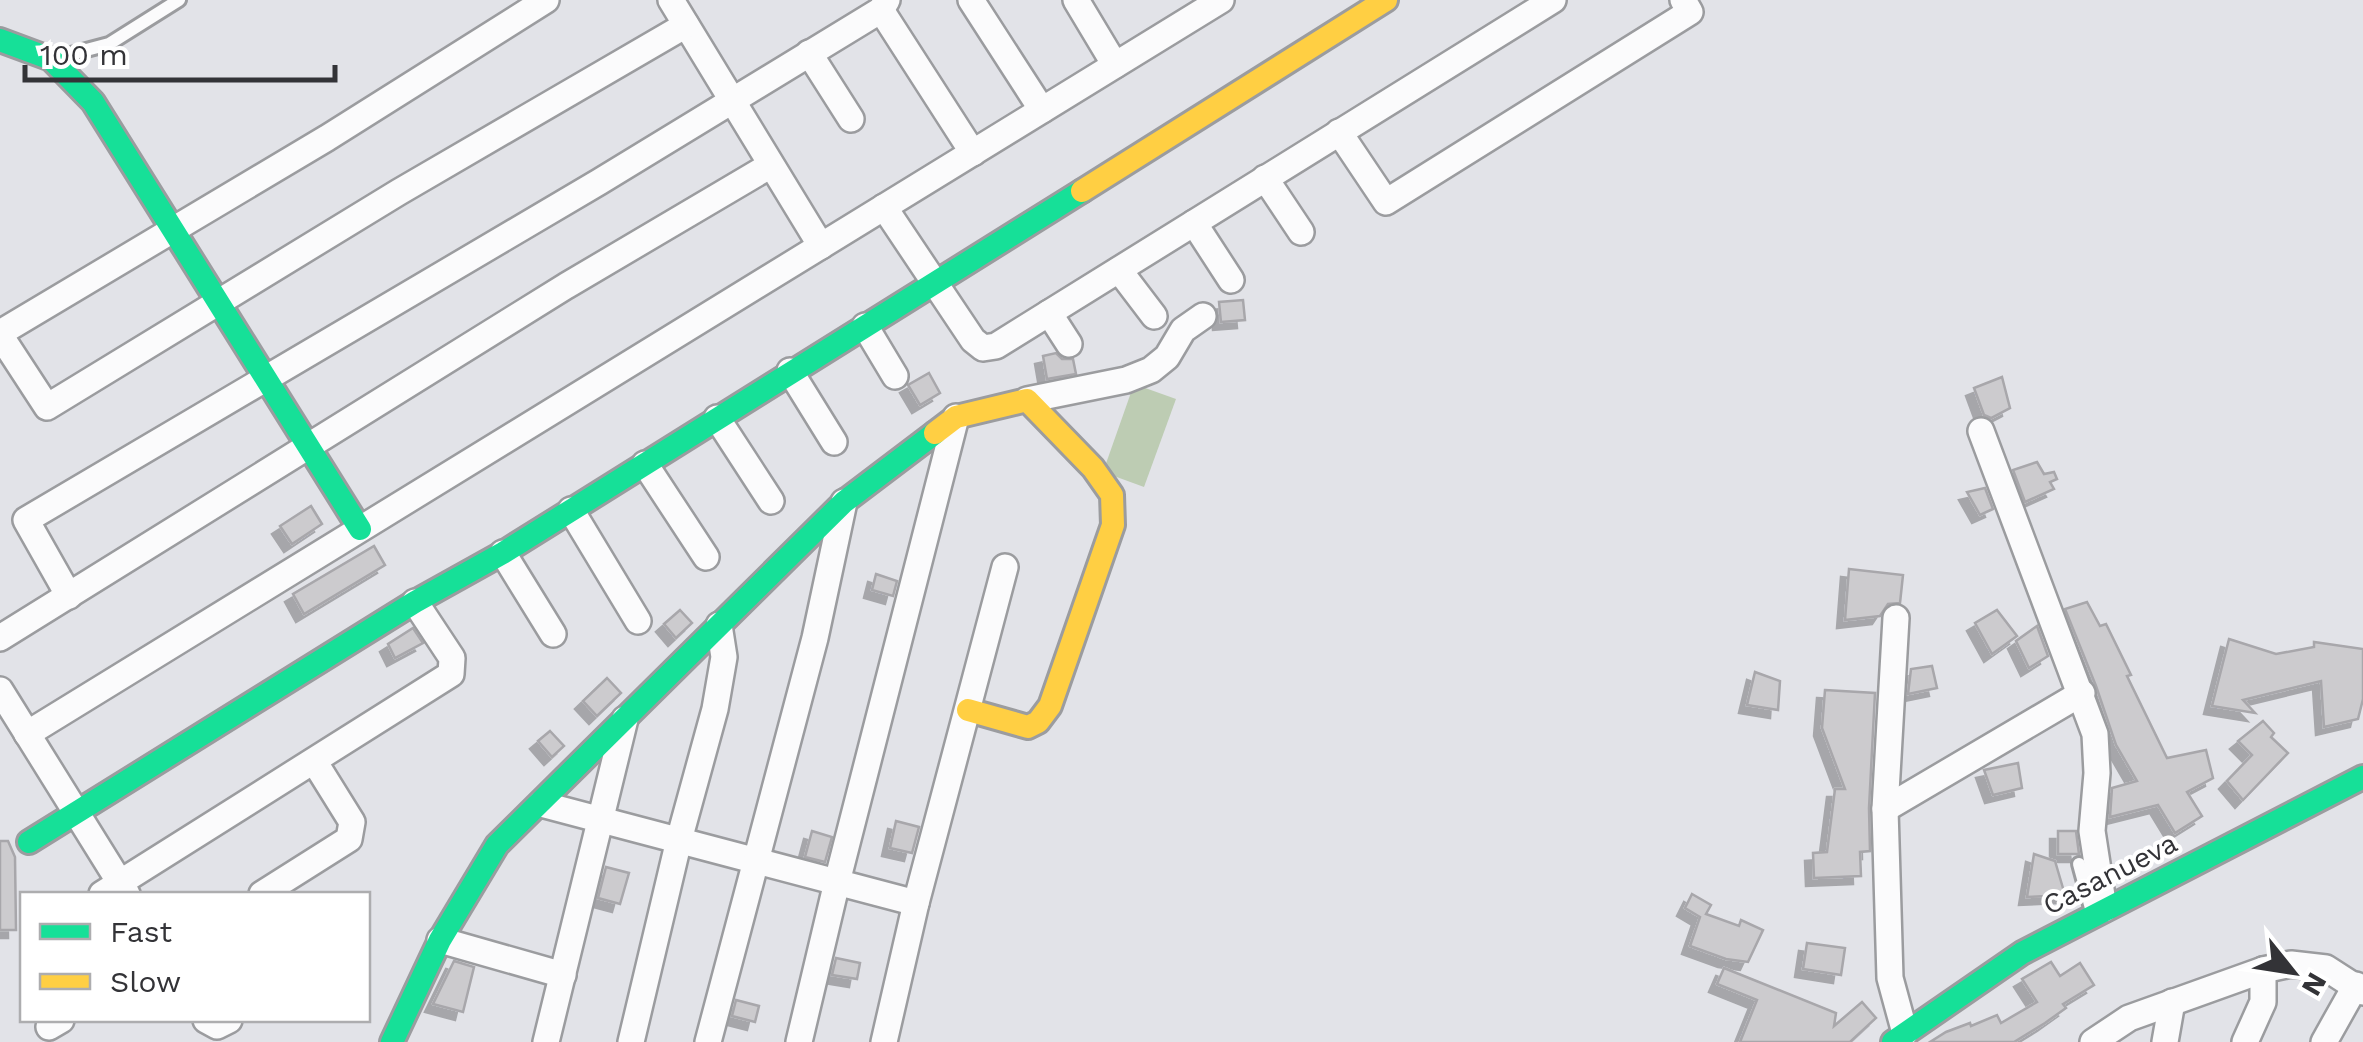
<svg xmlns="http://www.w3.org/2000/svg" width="2363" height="1042" font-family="'Work Sans',sans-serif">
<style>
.green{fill:#bdccb3}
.building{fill:#cccbce;stroke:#a8a7ab;stroke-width:2.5;filter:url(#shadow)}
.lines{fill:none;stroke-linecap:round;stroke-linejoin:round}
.lane-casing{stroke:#9b9c9f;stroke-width:18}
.street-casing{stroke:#9b9c9f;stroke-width:30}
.fast-casing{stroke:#9b9c9f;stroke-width:28}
.slow-casing{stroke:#9b9c9f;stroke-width:28}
.lane{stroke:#fbfbfc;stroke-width:12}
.street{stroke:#fbfbfc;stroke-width:25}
.fast{stroke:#16e098;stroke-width:22}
.slow{stroke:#ffcf43;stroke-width:22}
.labels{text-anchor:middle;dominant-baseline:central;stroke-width:8;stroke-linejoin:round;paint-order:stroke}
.street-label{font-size:28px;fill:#333337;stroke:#fff}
</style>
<defs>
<filter id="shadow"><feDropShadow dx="-8" dy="8" stdDeviation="0" flood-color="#0004"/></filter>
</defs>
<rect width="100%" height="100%" fill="#e2e3e8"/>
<path class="green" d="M1134 384 1176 399 1144 487 1103 472Z"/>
<g class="building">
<path d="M1243 300 1245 320 1221 322 1219 302Z"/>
<path d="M1056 353 1062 359H1073L1076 374 1047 379 1043 356Z"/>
<path d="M929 373 940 393 920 405 908 385Z"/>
<path d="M2002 377 2010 408 1991 418 1984 415 1974 388Z"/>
<path d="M2037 462 2044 474 2054 472 2057 479 2050 482 2054 489 2025 502 2013 470Z"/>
<path d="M1985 488 1993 509 1980 515 1967 492Z"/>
<path d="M311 506 322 524 292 544 280 526Z"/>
<path d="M374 546 385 565 304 614 293 594Z"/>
<path d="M1849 569 1903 575 1900 603 1888 604 1880 616 1845 620Z"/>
<path d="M876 574 897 581 893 596 872 590Z"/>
<path d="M2087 602 2100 626 2106 624 2131 675 2127 676 2167 758 2206 750 2213 778 2187 792 2202 816 2175 833 2158 805 2110 817 2112 788 2137 781 2116 745 2096 686 2065 609Z"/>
<path d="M680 610 692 623 676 638 664 624Z"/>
<path d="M1997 610 2017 636 1992 654 1975 623Z"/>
<path d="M2037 626 2048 656 2029 668 2016 641Z"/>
<path d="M413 628 423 643 395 658 388 644Z"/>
<path d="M2229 639 2276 654 2314 647V642L2363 649V699L2358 719 2324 727 2321 681 2243 700 2255 713 2212 706Z"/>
<path d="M1932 666 1937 688 1908 694 1911 669Z"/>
<path d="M1755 672 1780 681 1778 710 1747 705Z"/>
<path d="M607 678 621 693 597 716 583 701Z"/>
<path d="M1825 690 1875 693 1869 808 1870 851 1860 852 1861 876 1814 878 1813 853 1827 852 1835 789H1845L1822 728Z"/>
<path d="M2263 721 2274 733 2271 737 2288 753 2243 800 2227 781 2252 755 2238 741Z"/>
<path d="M550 731 564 746 552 757 538 741Z"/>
<path d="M2018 763 2022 788 1993 795 1984 770Z"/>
<path d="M896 821 919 827 912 853 890 848Z"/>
<path d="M812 831 832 837 825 862 805 857Z"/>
<path d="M2058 831H2076L2079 854H2058Z"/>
<path d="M0 841H8L15 857 16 930H0Z"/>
<path d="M2034 854 2055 861 2065 895 2027 897Z"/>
<path d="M606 867 629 873 620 904 598 898Z"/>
<path d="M1692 894 1711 905 1706 914 1739 926 1741 920 1763 930 1748 962 1726 959 1690 946 1700 917 1685 908Z"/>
<path d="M1807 943 1845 948 1841 975 1803 969Z"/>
<path d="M836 958 860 963 857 979 832 975Z"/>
<path d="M454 961 474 967 463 1012 433 1004Z"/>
<path d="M2051 962 2060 976 2080 963 2094 985 2063 1004 2066 1008 2045 1023 2014 1042H1930L1946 1032 1970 1023 1971 1026 1997 1015 2001 1023 2037 1002 2022 979Z"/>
<path d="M1724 968 1836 1013 1834 1026 1862 1002 1876 1018 1850 1042H1740L1757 1000 1717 984Z"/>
<path d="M736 1000 759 1006 755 1022 732 1016Z"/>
</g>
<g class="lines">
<defs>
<g id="lane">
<path d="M56 58 109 44 179 0"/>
<path d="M2079 864 2092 912"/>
</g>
<g id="street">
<path d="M671 0 821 246"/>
<path d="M971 0 1042 110"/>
<path d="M1076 0 1115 65"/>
<path d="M881 10 973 153"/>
<path d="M809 53 851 119"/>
<path d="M1339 132 1386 202 1690 12 1683 0"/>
<path d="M1265 178 1301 232"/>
<path d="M884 207 973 340 983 348 996 346 1553 0"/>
<path d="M1194 223 1231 280"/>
<path d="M1119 270 1154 316"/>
<path d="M1049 313 1069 344"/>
<path d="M865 326 895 376"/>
<path d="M0 333 327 138 546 0"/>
<path d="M0 335 47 407 399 192 686 25"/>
<path d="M790 371 834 442"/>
<path d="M1027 400 1126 380 1151 370 1167 357 1183 330 1203 316"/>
<path d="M717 418 771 501"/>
<path d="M1981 431 2095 734 2097 773 2092 831 2104 909"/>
<path d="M645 464 706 557"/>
<path d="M571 510 638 621"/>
<path d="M503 553 553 634"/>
<path d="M69 596 26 520 599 182 881 10 887 0"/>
<path d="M1896 618 1885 809 1890 978 1905 1033"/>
<path d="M0 638 566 286 771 165"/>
<path d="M0 690 127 894"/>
<path d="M27 734 1221 0"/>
<path d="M541 804 916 903"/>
<path d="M1885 809 2082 693"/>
<path d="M102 894 451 674 452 658 415 602"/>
<path d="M262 894 349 839 352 822 314 761"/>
<path d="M440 940 563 975"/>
<path d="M206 1020 217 1026 229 1020"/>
<path d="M49 1027 61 1020"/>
<path d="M546 1042 625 719"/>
<path d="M631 1042 679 840 715 709 724 657 719 625"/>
<path d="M708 1042 815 638 844 502"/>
<path d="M799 1042 837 882 956 417"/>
<path d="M884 1042 916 903 1005 567"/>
<path d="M2093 1042 2129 1018 2263 970 2291 964 2326 968 2363 992"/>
<path d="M2165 1042 2172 1002"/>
<path d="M2245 1042 2263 1002V970"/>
<path d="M2324 1042 2356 985"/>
</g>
<g id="fast">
<path d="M0 40 51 59 93 102 360 529"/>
<path d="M29 842 415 602 503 553 1082 191"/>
<path d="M392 1042 440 940 497 845 844 502 935 433"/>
<path d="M1893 1042 2022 953 2363 777"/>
</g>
<g id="slow">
<path d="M1082 191 1386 0"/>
<path d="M935 433 956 417 1027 400 1093 468 1112 495 1113 525 1050 706 1038 722 1028 727 968 710"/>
</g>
</defs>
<use href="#lane" class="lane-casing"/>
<use href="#street" class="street-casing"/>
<use href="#fast" class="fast-casing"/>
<use href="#slow" class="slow-casing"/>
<use href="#lane" class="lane"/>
<use href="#street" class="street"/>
<use href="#fast" class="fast"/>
<use href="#slow" class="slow"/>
</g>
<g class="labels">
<g class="street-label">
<text transform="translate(2110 874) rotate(-27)">Casanueva</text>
</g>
</g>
<rect x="20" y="892" width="350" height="130" fill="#ffffff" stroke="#adadaf" stroke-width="2.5"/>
<rect x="40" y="924" width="50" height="15" fill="#16e098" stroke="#adadaf" stroke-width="2.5"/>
<text x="110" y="942" font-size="30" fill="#333337">Fast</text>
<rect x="40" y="974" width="50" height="15" fill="#ffcf43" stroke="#adadaf" stroke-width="2.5"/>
<text x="110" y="992" font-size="30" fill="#333337">Slow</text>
<g transform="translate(2293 972) rotate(120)" stroke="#ffffff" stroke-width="8" paint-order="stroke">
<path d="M0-8L18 38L0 25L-18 38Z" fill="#333337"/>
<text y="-15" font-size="28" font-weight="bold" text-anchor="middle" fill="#333337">N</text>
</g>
<path d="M25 65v15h310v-15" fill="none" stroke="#333337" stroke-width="5"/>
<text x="40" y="65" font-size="30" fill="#333337" stroke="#ffffff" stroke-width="8" paint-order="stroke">100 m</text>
</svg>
